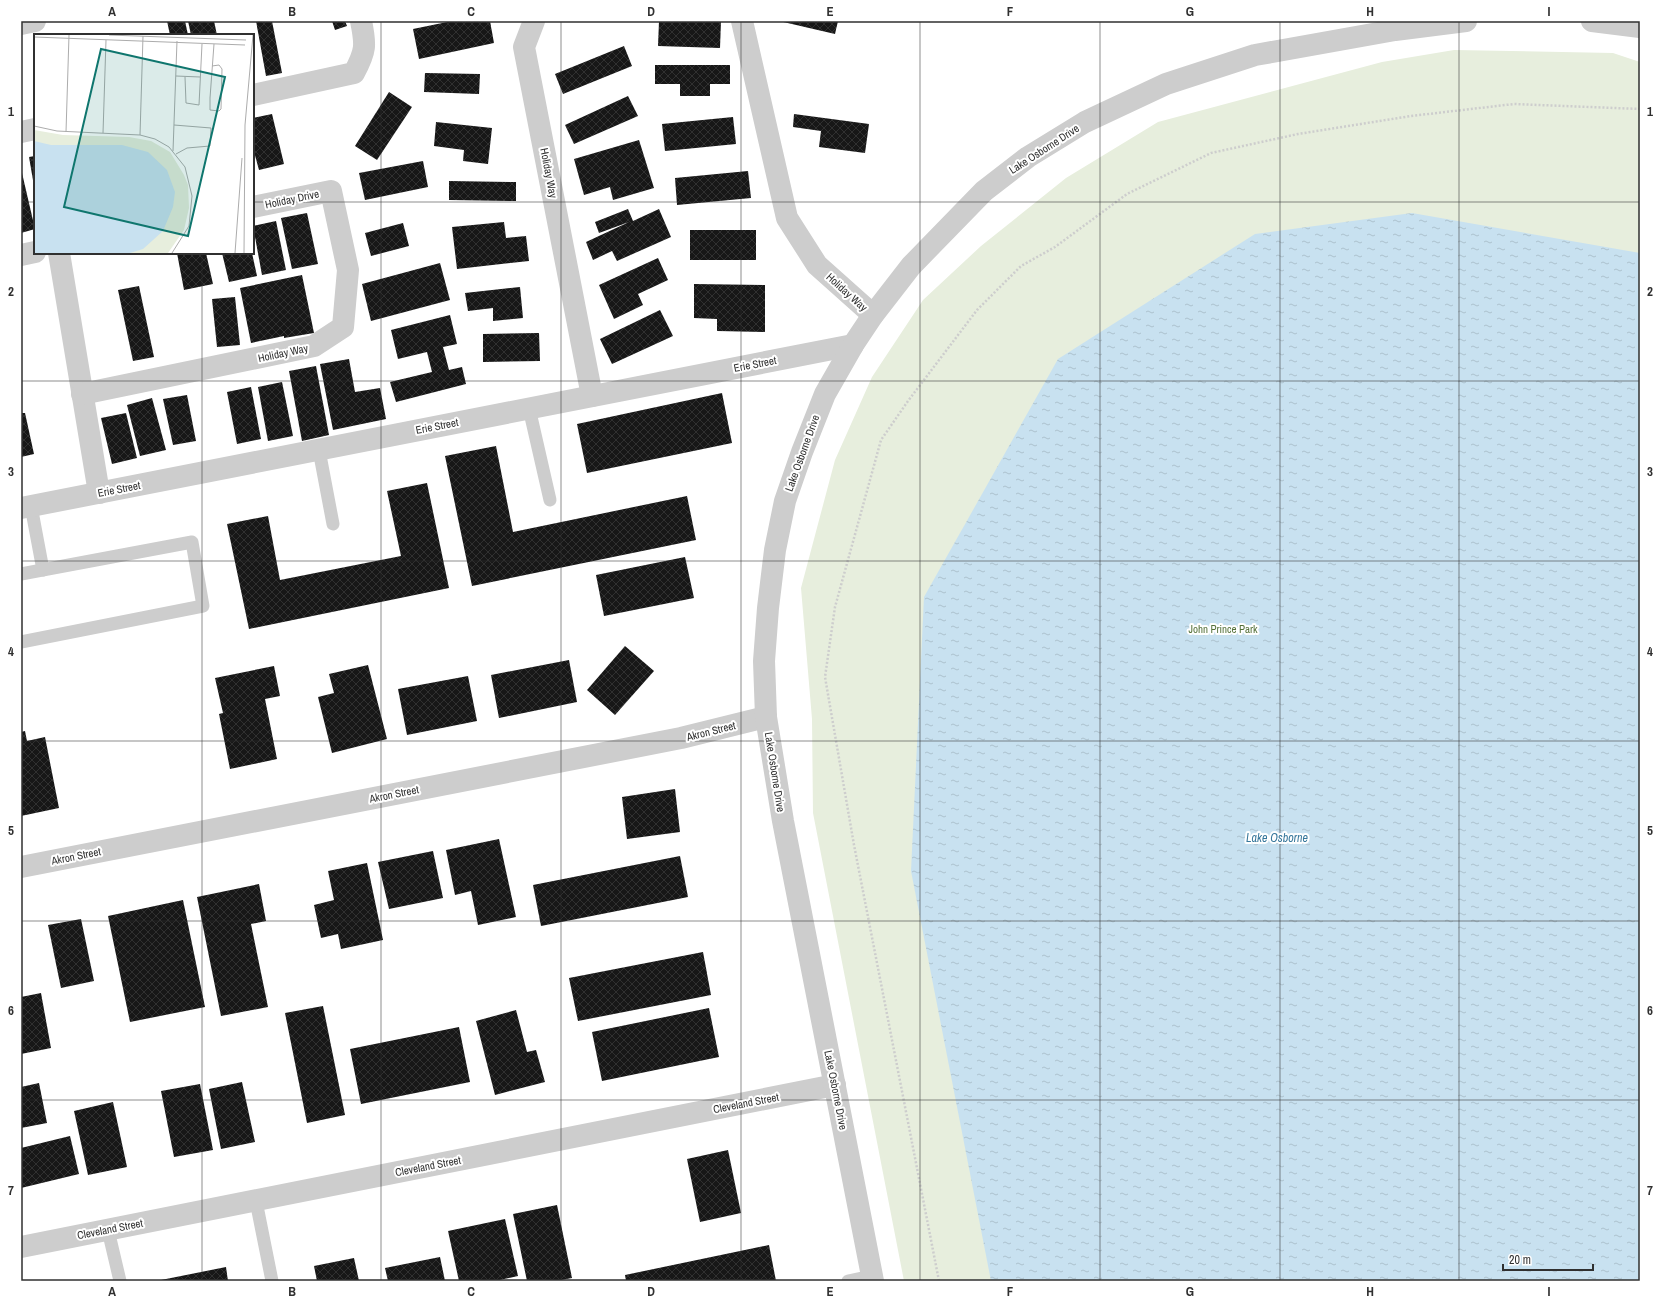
<svg xmlns="http://www.w3.org/2000/svg" width="1661" height="1302" font-family="'Archivo Narrow',sans-serif">
<style>
.green{fill:#e7eedd}
.water{fill:url(#water-ripples)}
.building{fill:url(#building-cross-hatch)}
.lines{fill:none;stroke-linecap:round;stroke-linejoin:round}
.path{stroke:#cdcdcd;stroke-width:2.5;stroke-dasharray:2 2;stroke-linecap:butt}
.service{stroke:#cdcdcd;stroke-width:13}
.minor{stroke:#cdcdcd;stroke-width:22}
.tertiary{stroke:#cdcdcd;stroke-width:22}
.grid{fill:none;stroke:#303030;stroke-width:1;stroke-opacity:0.55}
.labels{text-anchor:middle;dominant-baseline:central;stroke-width:4;stroke-linejoin:round;paint-order:stroke}
.street-label{font-size:11px;fill:#303030;stroke:#fff}
.park-label{font-size:11px;fill:#557139;stroke:#fff}
.water-label{font-size:12px;font-style:italic;fill:#36779b;stroke:#fff}
.inset-road{fill:none;stroke:#acacac;stroke-width:1}
.view{fill:#0f766e;fill-opacity:0.15;stroke:#0f766e;stroke-width:2}
.inset-edge{fill:none;stroke:#303030;stroke-width:2}
.neatline{fill:none;stroke:#303030;stroke-width:1.5}
.grid-label{font-size:13px;text-anchor:middle;font-weight:bold;fill:#303030}
</style>
<defs>
<pattern id="water-ripples" width="26" height="14" patternUnits="userSpaceOnUse"><rect width="26" height="14" fill="#c8e1f0"/><path d="M2 4q2-2 4 0t4 0M15 11q2-2 4 0t4 0" fill="none" stroke="#acc1ce"/></pattern>
<pattern id="building-cross-hatch" width="8" height="8" patternUnits="userSpaceOnUse"><rect width="8" height="8" fill="#171717"/><path d="M0 0l8 8M0 8l8-8" fill="none" stroke="#303030"/></pattern>
</defs>
<rect width="100%" height="100%" fill="#fff"/>
<path class="green" d="M1454 50 1613 53 1640 62V1281H904L813 813 812 719 801 588 835 460 872 377 923 300 981 246 1066 178 1158 122 1382 62Z"/>
<path class="water" d="M1412 213 1640 253V1281H991L911 871 924 597 1058 359 1255 234Z"/>
<g class="building">
<path d="M167 21H185L188 35H170Z"/>
<path d="M188 21H214L217 35H191Z"/>
<path d="M256 21H272L282 73 266 76Z"/>
<path d="M332 21H345L347 26 335 30Z"/>
<path d="M452 21H490L494 43 419 59 413 29Z"/>
<path d="M659 21H721L720 48 658 46Z"/>
<path d="M779 21H838L835 34Z"/>
<path d="M624 46 632 66 563 94 555 74Z"/>
<path d="M655 65H730V84H710V96H680V84H655Z"/>
<path d="M425 73 480 74 479 94 424 92Z"/>
<path d="M389 92 412 107 377 160 355 146Z"/>
<path d="M628 96 638 116 574 144 565 125Z"/>
<path d="M272 114 284 164 259 170 253 148V118Z"/>
<path d="M794 114 869 124 865 153 819 147 821 131 793 127Z"/>
<path d="M733 117 736 144 665 151 662 124Z"/>
<path d="M436 122 492 128 488 164 463 161 464 150 434 146Z"/>
<path d="M639 140 654 188 613 200 610 187 584 195 574 159Z"/>
<path d="M35 156V186H34L29 157Z"/>
<path d="M423 161 428 187 365 200 359 173Z"/>
<path d="M748 171 751 198 677 205 675 178Z"/>
<path d="M22 173 35 229 21 233V173Z"/>
<path d="M449 181 516 182V201L449 200Z"/>
<path d="M628 209 633 221 659 209 671 237 617 261 612 251 593 260 586 242 629 222 599 233 595 222Z"/>
<path d="M307 213 318 264 292 269 281 218Z"/>
<path d="M276 221 286 270 262 275 253 226Z"/>
<path d="M504 222 506 238 526 236 529 261 457 269 452 227Z"/>
<path d="M403 223 409 246 371 256 365 233Z"/>
<rect x="690" y="230" width="66" height="30"/>
<path d="M177 253H206L213 284 184 290Z"/>
<path d="M222 253H252L257 276 229 282Z"/>
<path d="M658 258 668 280 638 294 643 305 614 319 599 285Z"/>
<path d="M440 263 450 300 371 321 362 284Z"/>
<path d="M302 275 314 333 284 338V336L251 343 240 288Z"/>
<path d="M694 284 765 285V332L717 331V319L694 318Z"/>
<path d="M139 286 154 357 133 361 118 290Z"/>
<path d="M520 287 523 318 493 321V308L468 311 465 293Z"/>
<path d="M235 297 240 345 217 347 212 299Z"/>
<path d="M660 310 673 336 612 364 600 339Z"/>
<path d="M450 315 457 344 443 347 449 370 462 367 466 384 396 402 390 382 432 372 427 352 398 359 391 330Z"/>
<path d="M539 333 540 361 483 362V334Z"/>
<path d="M349 359 355 392 380 388 386 419 333 430 320 364Z"/>
<path d="M316 366 329 435 302 441 289 371Z"/>
<path d="M282 382 293 436 268 441 258 387Z"/>
<path d="M251 387 261 439 237 444 227 392Z"/>
<path d="M722 393 732 443 587 473 577 424Z"/>
<path d="M187 395 196 441 173 445 163 399Z"/>
<path d="M152 398 166 450 140 456 127 405Z"/>
<path d="M21 413H25L34 454 21 457Z"/>
<path d="M126 413 137 458 112 464 101 418Z"/>
<path d="M496 446 513 532 687 496 696 540 472 586 445 456Z"/>
<path d="M427 483 449 588 249 629 227 524 268 516 280 580 401 556 387 491Z"/>
<path d="M685 557 694 598 604 616 596 575Z"/>
<path d="M625 646 654 671 615 715 587 690Z"/>
<path d="M569 660 577 702 499 718 491 675Z"/>
<path d="M368 665 387 739 332 753 318 697 334 693 329 674Z"/>
<path d="M274 666 280 696 265 699 277 759 230 769 219 714 223 713 215 678Z"/>
<path d="M468 676 477 721 407 735 398 689Z"/>
<path d="M25 731 27 741 45 737 59 808 21 816V732Z"/>
<path d="M675 789 680 832 627 839 622 797Z"/>
<path d="M499 839 516 917 478 925 471 891 455 895 446 850Z"/>
<path d="M433 851 443 898 389 909 378 862Z"/>
<path d="M680 856 688 897 541 926 533 885Z"/>
<path d="M367 863 383 940 341 949 338 934 321 938 314 905 334 900 328 871Z"/>
<path d="M259 884 266 921 251 924 268 1007 221 1016 197 897Z"/>
<path d="M183 900 205 1007 130 1022 108 916Z"/>
<path d="M81 919 94 981 61 988 48 925Z"/>
<path d="M703 952 711 995 578 1021 569 978Z"/>
<path d="M41 993 51 1048 21 1054V997Z"/>
<path d="M323 1006 345 1115 307 1123 285 1013Z"/>
<path d="M709 1008 719 1057 602 1081 592 1032Z"/>
<path d="M516 1010 527 1052 536 1050 545 1082 495 1095 476 1021Z"/>
<path d="M459 1027 470 1082 361 1104 350 1049Z"/>
<path d="M242 1082 255 1142 221 1149 209 1089Z"/>
<path d="M39 1083 47 1123 21 1128V1087Z"/>
<path d="M200 1084 213 1150 174 1157 161 1091Z"/>
<path d="M113 1102 127 1167 88 1175 74 1111Z"/>
<path d="M70 1136 79 1174 21 1188V1148Z"/>
<path d="M728 1150 741 1213 700 1222 687 1159Z"/>
<path d="M557 1205 572 1278 556 1281H527L513 1214Z"/>
<path d="M505 1219 518 1276 495 1281H459L448 1231Z"/>
<path d="M769 1245 776 1281H626L625 1275Z"/>
<path d="M440 1257 445 1281H388L385 1268Z"/>
<path d="M354 1258 359 1281H317L314 1266Z"/>
<path d="M226 1267 228 1281H161V1280Z"/>
</g>
<g class="lines">
<path class="path" d="M939 1281 854 845 825 677 835 607 881 440 908 401 977 310 1021 266 1055 247 1127 194 1211 153 1298 134 1411 116 1514 104 1640 109"/>
<g class="service">
<path d="M529 408 550 500"/>
<path d="M319 450 333 524"/>
<path d="M31 506 43 570"/>
<path d="M21 574 192 542 203 606 21 642"/>
<path d="M256 1201 272 1281"/>
<path d="M108 1230 120 1281"/>
<path d="M848 1281 872 1276"/>
</g>
<g class="minor">
<path d="M534 21 524 47 592 396"/>
<path d="M742 21 787 218 817 265 873 315"/>
<path d="M21 24 35 21"/>
<path d="M253 95 354 73C366 51 366 45 361 21"/>
<path d="M21 132 35 129"/>
<path d="M59 253 99 493"/>
<path d="M21 255 35 252"/>
<path d="M82 394 314 346 343 327 348 270 331 191 253 207"/>
<path d="M21 508 853 345"/>
<path d="M21 867 681 738 766 717"/>
<path d="M21 1247 835 1085"/>
</g>
<g class="tertiary">
<path d="M1592 21 1640 27"/>
<path d="M873 1281 783 821 766 717 764 661 768 608 775 550 785 501 802 452 825 394 853 345 873 315 911 266 984 191 1028 157 1085 122 1166 84 1255 55 1395 30 1466 21"/>
</g>
</g>
<path class="grid" d="M202 21V35M381 21V1281M561 21V1281M741 21V1281M920 21V1281M1100 21V1281M1280 21V1281M1459 21V1281M21 202H35M253 202H1640M202 253V1281M21 381H1640M21 561H1640M21 741H1640M21 921H1640M21 1100H1640"/>
<g class="labels">
<g class="street-label">
<text transform="translate(1044 149) rotate(-33)">Lake Osborne Drive</text>
<text transform="translate(549 173) rotate(79)">Holiday Way</text>
<text transform="translate(292 199) rotate(-12)">Holiday Drive</text>
<text transform="translate(847 292) rotate(42)">Holiday Way</text>
<text transform="translate(283 353) rotate(-12)">Holiday Way</text>
<text transform="translate(755 364) rotate(-11)">Erie Street</text>
<text transform="translate(437 426) rotate(-11)">Erie Street</text>
<text transform="translate(802 453) rotate(-70)">Lake Osborne Drive</text>
<text transform="translate(119 489) rotate(-11)">Erie Street</text>
<text transform="translate(711 731) rotate(-14)">Akron Street</text>
<text transform="translate(775 772) rotate(81)">Lake Osborne Drive</text>
<text transform="translate(394 794) rotate(-11)">Akron Street</text>
<text transform="translate(76 856) rotate(-11)">Akron Street</text>
<text transform="translate(836 1090) rotate(79)">Lake Osborne Drive</text>
<text transform="translate(746 1103) rotate(-11)">Cleveland Street</text>
<text transform="translate(428 1166) rotate(-11)">Cleveland Street</text>
<text transform="translate(110 1229) rotate(-11)">Cleveland Street</text>
</g>
<g class="park-label">
<text x="1223" y="629">John Prince Park</text>
</g>
<g class="water-label">
<text x="1277" y="838">Lake Osborne</text>
</g>
</g>
<g transform="translate(34 34)">
<rect width="220" height="220" fill="#fff"/>
<path d="M0 96 29 101 95 103 117 107 136 118 150 141 154 151 155 174 150 196 134 219H0Z" fill="#e7eedd"/>
<path d="M0 107 17 111H88L114 118 133 136 141 158 139 173 129 197 109 215 96 219H0Z" fill="#c8e1f0"/>
<path class="inset-road" d="M75 1 212 6M0 3 211 11M178 32 185 31 188 35 187 75 185 77 176 76V64L180 10M142 42 166 43M151 43 152 69 165 71 168 10M140 91 177 94 176 112 153 114 142 120M0 92 23 97 106 101 121 105 135 113 151 133 158 162 155 192 138 219M32 98 35 1M69 99 72 6M106 101 109 2M139 117 143 7M201 219 208 124M210 219 211 91 219 1"/>
<path class="view" d="M67 15 191 43 154 202 30 173Z"/>
<rect width="220" height="220" class="inset-edge"/>
</g>
<rect width="1661" height="1302" fill="none" stroke="#ffffff" stroke-width="44"/>
<path d="M1503 1264v6h90v-6" fill="none" stroke="#303030" stroke-width="2"/>
<text x="1509" y="1264" font-size="12" fill="#303030" stroke="#ffffff" stroke-width="3" paint-order="stroke">20 m</text>
<rect x="22" y="22" width="1617" height="1258" class="neatline"/>
<g class="grid-label">
<text x="112" y="16">A</text>
<text x="292" y="16">B</text>
<text x="471" y="16">C</text>
<text x="651" y="16">D</text>
<text x="830" y="16">E</text>
<text x="1010" y="16">F</text>
<text x="1190" y="16">G</text>
<text x="1370" y="16">H</text>
<text x="1549" y="16">I</text>
<text x="11" y="116">1</text>
<text x="1650" y="116">1</text>
<text x="11" y="296">2</text>
<text x="1650" y="296">2</text>
<text x="11" y="476">3</text>
<text x="1650" y="476">3</text>
<text x="11" y="656">4</text>
<text x="1650" y="656">4</text>
<text x="11" y="835">5</text>
<text x="1650" y="835">5</text>
<text x="11" y="1015">6</text>
<text x="1650" y="1015">6</text>
<text x="11" y="1195">7</text>
<text x="1650" y="1195">7</text>
<text x="112" y="1296">A</text>
<text x="292" y="1296">B</text>
<text x="471" y="1296">C</text>
<text x="651" y="1296">D</text>
<text x="830" y="1296">E</text>
<text x="1010" y="1296">F</text>
<text x="1190" y="1296">G</text>
<text x="1370" y="1296">H</text>
<text x="1549" y="1296">I</text>
</g>
</svg>
